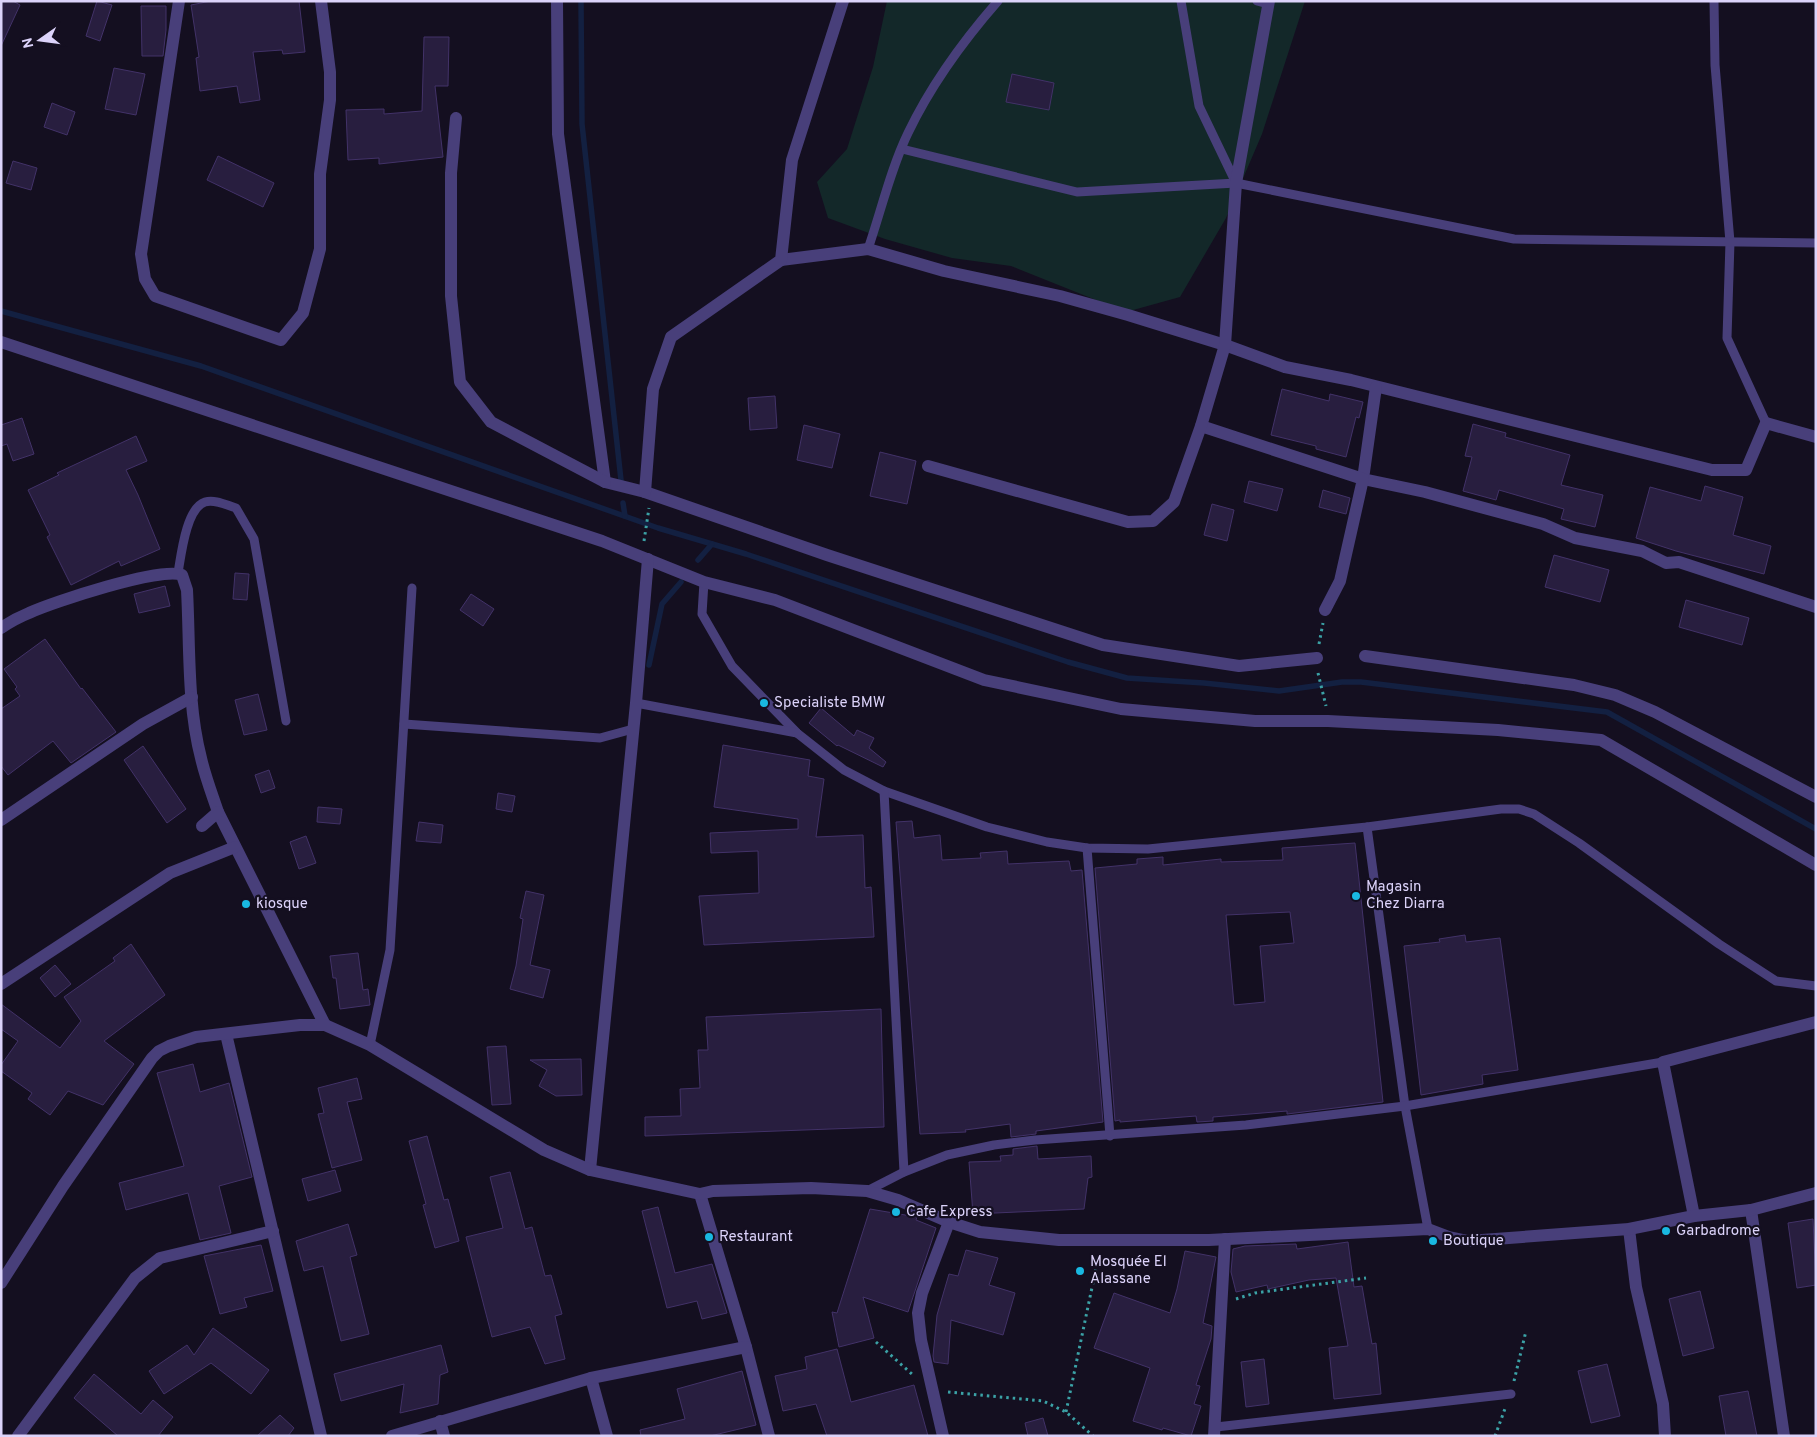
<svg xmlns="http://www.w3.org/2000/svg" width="1817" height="1437" font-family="Overpass,sans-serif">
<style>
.green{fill:#132829}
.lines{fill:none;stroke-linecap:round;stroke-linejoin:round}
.stream{stroke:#132041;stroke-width:5.5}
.building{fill:#281e3f;stroke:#423268;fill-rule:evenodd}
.path{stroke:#3ba2a6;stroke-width:3;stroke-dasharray:2.5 4;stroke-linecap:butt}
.service{stroke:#483f7a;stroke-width:9}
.minor{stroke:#483f7a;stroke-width:12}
.poi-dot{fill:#19b8e1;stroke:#140f20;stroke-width:2}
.labels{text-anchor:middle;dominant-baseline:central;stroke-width:4.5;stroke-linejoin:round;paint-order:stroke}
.poi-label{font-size:15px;fill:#dcd3fa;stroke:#140f20;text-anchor:start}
</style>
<rect width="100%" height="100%" fill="#140f20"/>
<path class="green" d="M887 1H1305L1262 134 1226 218 1180 297 1126 312 1011 266 952 258 885 239 828 218 817 182 847 149 873 67Z"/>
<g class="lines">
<g class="stream">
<path d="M581 1 582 124 621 480"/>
<path d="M1 311 201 366 658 528 746 554 1068 662 1127 678 1204 683 1279 691 1342 682H1361L1607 712 1816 829"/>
<path d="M623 503 625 516"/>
<path d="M698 560 712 544"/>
<path d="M649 665 662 604 681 582"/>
</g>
</g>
<g class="building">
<path d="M1 1H13L20 5 1 46Z"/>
<path d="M97 1 112 5 100 41 86 36Z"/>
<path d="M211 1H299L305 52 283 54 282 50 253 52 260 100 240 103 237 86 200 91 196 58 199 57 191 5Z"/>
<path d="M141 6H166V30L163 56H142Z"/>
<path d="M424 37H449L448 86H435L443 157 379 164V158L348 160 346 110 384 109V114L422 111Z"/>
<path d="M114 68 145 74 136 115 105 109Z"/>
<path d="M1012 74 1054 83 1049 110 1006 102Z"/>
<path d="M52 103 75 112 67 135 44 127Z"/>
<path d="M218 156 274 183 263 207 207 180Z"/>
<path d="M13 161 37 168 31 190 6 183Z"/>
<path d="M1282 389 1329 401 1330 394 1363 402 1359 418 1356 417 1346 457 1316 449V446L1271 435Z"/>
<path d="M775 396 777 428 750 430 748 398Z"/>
<path d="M22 418 34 454 13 461 7 444 1 446V425Z"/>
<path d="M1473 424 1506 433 1505 437 1570 455 1561 485 1603 495 1595 527 1561 519 1564 509 1499 490 1496 500 1463 491 1472 457 1465 456Z"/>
<path d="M804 425 840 434 832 468 797 460Z"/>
<path d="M136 436 147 461 126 470 138 495 160 549 121 566 119 561 71 585 47 537 50 535 28 490 59 475 57 473Z"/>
<path d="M880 452 916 461 907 504 870 496Z"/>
<path d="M1249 481 1283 489 1277 511 1244 502Z"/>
<path d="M1705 486 1743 497 1733 535 1771 546 1764 574 1676 551 1636 538 1650 487 1701 501Z"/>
<path d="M1323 490 1350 498 1346 514 1319 507Z"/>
<path d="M1212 504 1234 510 1227 541 1204 535Z"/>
<path d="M1554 555 1609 570 1600 602 1545 587Z"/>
<path d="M235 573 249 574 247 600 233 599Z"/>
<path d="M165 586 170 606 139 613 134 594Z"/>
<path d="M471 594 494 609 483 626 460 610Z"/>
<path d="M1686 600 1749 618 1742 645 1679 627Z"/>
<path d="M45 639 81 689 82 688 116 732 71 763 53 741 8 775 1 766V709L20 696 15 689 17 687 4 669Z"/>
<path d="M258 694 267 730 244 735 235 700Z"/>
<path d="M821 708 854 736 857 730 874 738 869 748 886 762 883 767 838 745 837 746 809 723Z"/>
<path d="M723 745 810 760 808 776 824 779 816 837 863 835 865 888 871 887 874 937 704 945 699 896 759 893 758 851 711 853 710 833 798 829V819L714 807Z"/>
<path d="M143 746 186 809 167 823 124 760Z"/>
<path d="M269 770 275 788 261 793 255 775Z"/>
<path d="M498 793 515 796 512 812 496 809Z"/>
<path d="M318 807 342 809 340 824 317 822Z"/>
<path d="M912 821 914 838 940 835 942 860 981 858 980 853 1007 851 1008 864 1069 861 1071 871 1082 870 1103 1122 1036 1131V1134L1011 1137 1010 1124 965 1130 966 1132 920 1134 896 822Z"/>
<path d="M419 822 443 825 441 843 416 841Z"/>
<path d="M306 836 316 863 299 869 290 842Z"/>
<path d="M1355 843 1383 1102 1287 1114V1111L1213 1117V1121L1197 1122 1196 1116 1120 1122V1120L1115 1121 1095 868 1137 864V859L1163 857V865L1221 859V862L1283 860 1282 848ZM1290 912 1294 943 1260 946 1265 1002 1234 1005 1226 915Z"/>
<path d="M526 891 544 895 530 965 550 970 543 998 510 989 516 966 523 919 520 918Z"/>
<path d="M1465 935 1466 942 1500 938 1518 1070 1482 1075 1483 1084 1421 1095 1404 946 1440 942 1439 939Z"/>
<path d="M131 944 165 995 104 1041 134 1064 103 1105 68 1091 50 1115 28 1099 32 1093 1 1071V1065L18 1041 1 1029V1004L60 1048 81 1021 64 997 115 961 113 958Z"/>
<path d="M358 953 363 990 368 989 370 1005 340 1009 336 978H333L330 956Z"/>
<path d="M55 965 71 984 55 997 40 978Z"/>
<path d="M881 1009 884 1127 645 1136V1117L681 1116 680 1089 700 1088 698 1050H708L706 1017Z"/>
<path d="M506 1046 511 1104 492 1105 487 1047Z"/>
<path d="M581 1059 582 1095 556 1096 539 1086 547 1070 530 1060Z"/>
<path d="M193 1064 200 1092 229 1083 252 1177 219 1186 231 1233 200 1240 188 1193 126 1210 119 1183 184 1166 157 1073Z"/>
<path d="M357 1078 362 1099 347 1102 362 1160 332 1168 318 1114 324 1113 318 1088Z"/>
<path d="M427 1136 444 1200 448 1199 459 1241 435 1248 423 1205 426 1204 409 1141Z"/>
<path d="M1037 1146 1038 1159 1091 1156 1092 1177 1088 1178 1084 1209 973 1214 969 1162 1001 1161 1000 1156 1013 1155V1149Z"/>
<path d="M335 1170 341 1191 308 1201 302 1179Z"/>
<path d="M510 1172 525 1229 532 1227 545 1276 551 1275 562 1314 555 1316 565 1359 545 1364 530 1327 492 1337 466 1237 503 1228 490 1177Z"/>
<path d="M658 1207 675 1273 712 1264 727 1313 702 1319 697 1301 667 1308 642 1211Z"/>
<path d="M870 1209 917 1217 916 1220 936 1228 908 1312 863 1297 874 1338 839 1347 832 1312 837 1313Z"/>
<path d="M1813 1219 1816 1285 1797 1288 1788 1223Z"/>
<path d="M348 1224 357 1255 350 1257 369 1334 341 1341 323 1266 304 1271 296 1241Z"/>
<path d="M1348 1242 1354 1287 1362 1286 1372 1344 1376 1343 1381 1394 1334 1399 1329 1348 1348 1346 1336 1278 1309 1280 1268 1289 1267 1285 1236 1292 1231 1272 1233 1249 1245 1246 1296 1244 1297 1249Z"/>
<path d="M261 1245 273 1291 244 1298 247 1307 220 1314 204 1256Z"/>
<path d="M966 1250 998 1258 989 1285 1015 1293 1003 1335 951 1320 948 1364 934 1362 933 1356 937 1315 949 1274 958 1276Z"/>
<path d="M1185 1251 1216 1257 1203 1323 1212 1326 1211 1339 1196 1385 1200 1386 1194 1404 1201 1406 1191 1436 1163 1428 1162 1430 1133 1421 1150 1368 1094 1348 1114 1293 1170 1313 1177 1289Z"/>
<path d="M1700 1291 1714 1348 1683 1356 1669 1299Z"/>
<path d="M213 1328 269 1370 251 1394 211 1363 164 1394 149 1371 187 1345 194 1355Z"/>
<path d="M441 1345 448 1372 440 1375 438 1404 400 1413 404 1384 341 1401 334 1374Z"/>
<path d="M837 1349 851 1402 914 1385 928 1436H827L816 1404 783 1411 775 1376 807 1369 805 1357Z"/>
<path d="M1264 1359 1269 1404 1246 1407 1241 1362Z"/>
<path d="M1607 1364 1620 1416 1591 1423 1578 1371Z"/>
<path d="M742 1371 756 1425 710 1436H641L640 1430 685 1419 677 1389Z"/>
<path d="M94 1374 141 1414 153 1400 173 1417 158 1436H118L74 1398Z"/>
<path d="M1748 1391 1757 1436H1726L1719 1396Z"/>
<path d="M280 1415 294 1428 288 1436H257Z"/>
<path d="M1043 1418 1048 1436H1028L1025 1423Z"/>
</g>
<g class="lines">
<g class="path">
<path d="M644 541 649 508"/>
<path d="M1319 644 1323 623"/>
<path d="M1318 673 1326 706"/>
<path d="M1236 1299 1255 1293 1366 1278"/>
<path d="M876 1342 913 1375"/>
<path d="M1514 1381 1526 1331"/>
<path d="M948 1392 1043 1401 1066 1412 1093 1436"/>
<path d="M1066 1412 1099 1254"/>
<path d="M1495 1436 1506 1406"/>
</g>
<g class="service">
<path d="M1181 1 1199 106 1236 183"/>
<path d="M1257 1 1268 4"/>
<path d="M1714 1 1715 65 1730 242 1727 338 1766 423"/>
<path d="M902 149 1077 192 1236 183 1514 239 1816 243"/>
<path d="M868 249C881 211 891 168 908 133 931 85 963 41 998 1"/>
<path d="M178 573C181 556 186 508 205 502 215 499 226 505 236 508L254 539 286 721"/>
<path d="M704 582 702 614 732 666 797 733 844 770 884 791 987 827 1047 842 1087 848 1148 849 1367 827 1501 809H1519L1534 814 1579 843 1719 944 1776 981 1816 986"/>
<path d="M636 703 797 733"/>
<path d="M404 724 600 738 633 729"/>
<path d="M884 791 904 1172"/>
<path d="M1367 827 1405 1106 1428 1229"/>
<path d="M1087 848 1110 1136"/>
<path d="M370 1045 390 950 412 588"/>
<path d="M867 1191 904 1172 947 1155 994 1145 1035 1140 1246 1125 1405 1106 1663 1062"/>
<path d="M1216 1427 1511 1394"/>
</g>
<g class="minor">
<path d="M179 1 141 254 145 279 155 296 281 340 303 313 320 249V174L330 100V72L321 1"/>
<path d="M557 1 558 134 605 482 645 492 827 555 1103 645 1239 666 1317 658"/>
<path d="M456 118 451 173V296L460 382 491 422 605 482"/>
<path d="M781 260 868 249 944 271 1060 296 1128 315 1225 345 1285 367 1351 380 1712 470H1746L1766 423 1816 437"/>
<path d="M1 342 602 541 704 582 775 600 984 680 1121 709 1255 721H1328L1498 730 1601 740 1816 865"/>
<path d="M1376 387 1363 479 1425 492 1543 524 1575 538 1642 551 1666 563 1679 562 1816 607"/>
<path d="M1201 426 1363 479 1340 581 1325 610"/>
<path d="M928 466 1128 522 1153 521 1174 502 1201 426 1225 345 1236 183 1269 1"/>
<path d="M645 492 653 389 671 337 781 260 792 160 843 1"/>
<path d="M1 628C10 622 19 617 29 613 53 602 162 566 182 575L187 590C190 645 187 704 201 758 205 776 212 794 218 812L325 1025"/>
<path d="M1365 656 1574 685 1615 695 1655 712 1816 797"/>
<path d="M1 820 143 724 192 697"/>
<path d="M202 826 218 812"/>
<path d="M1 984 170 873 235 847"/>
<path d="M226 1034 321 1436"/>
<path d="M590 1170 636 703 648 559"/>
<path d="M700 1194 746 1347 769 1436"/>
<path d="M1751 1210 1784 1436"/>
<path d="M1694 1216 1663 1062 1816 1022"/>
<path d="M1629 1229 1636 1287 1663 1404 1665 1436"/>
<path d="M1 1283 63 1186 152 1058 159 1051 169 1046 196 1037 300 1025H325L370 1045 544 1150 590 1170 700 1194 713 1191 811 1188 867 1191 898 1200 949 1222 980 1232 1059 1240H1209L1428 1229 1449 1237 1468 1241 1629 1229 1694 1216 1751 1210 1816 1193"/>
<path d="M591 1378 607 1436"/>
<path d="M440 1421 444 1436"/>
<path d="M18 1436 135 1278 160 1258 273 1231"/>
<path d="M392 1436 591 1378 746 1347"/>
<path d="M943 1436 921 1340 918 1313 922 1293 949 1222"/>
<path d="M1214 1436 1225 1239"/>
</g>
</g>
<g class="poi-dot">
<circle cx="764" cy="703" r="5"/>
<circle cx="1356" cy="896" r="5"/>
<circle cx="246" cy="904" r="5"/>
<circle cx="896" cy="1212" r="5"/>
<circle cx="1666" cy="1231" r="5"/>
<circle cx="709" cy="1237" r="5"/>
<circle cx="1433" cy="1241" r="5"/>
<circle cx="1080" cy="1271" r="5"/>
</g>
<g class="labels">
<g class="poi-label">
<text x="774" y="703">Specialiste BMW</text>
<text x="1366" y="887">Magasin<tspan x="1366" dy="17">Chez Diarra</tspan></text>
<text x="256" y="904">kiosque</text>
<text x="906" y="1212">Cafe Express</text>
<text x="1676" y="1231">Garbadrome</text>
<text x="719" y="1237">Restaurant</text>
<text x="1443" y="1241">Boutique</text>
<text x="1090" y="1262">Mosquée El<tspan x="1090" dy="17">Alassane</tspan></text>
</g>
</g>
<rect width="1817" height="1437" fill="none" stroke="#dcd3fa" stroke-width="5"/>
<g transform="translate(40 40) rotate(256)" stroke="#140f20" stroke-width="4" paint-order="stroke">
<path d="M0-4L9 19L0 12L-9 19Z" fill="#dcd3fa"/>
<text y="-8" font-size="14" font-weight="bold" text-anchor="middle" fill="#dcd3fa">N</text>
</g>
</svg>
